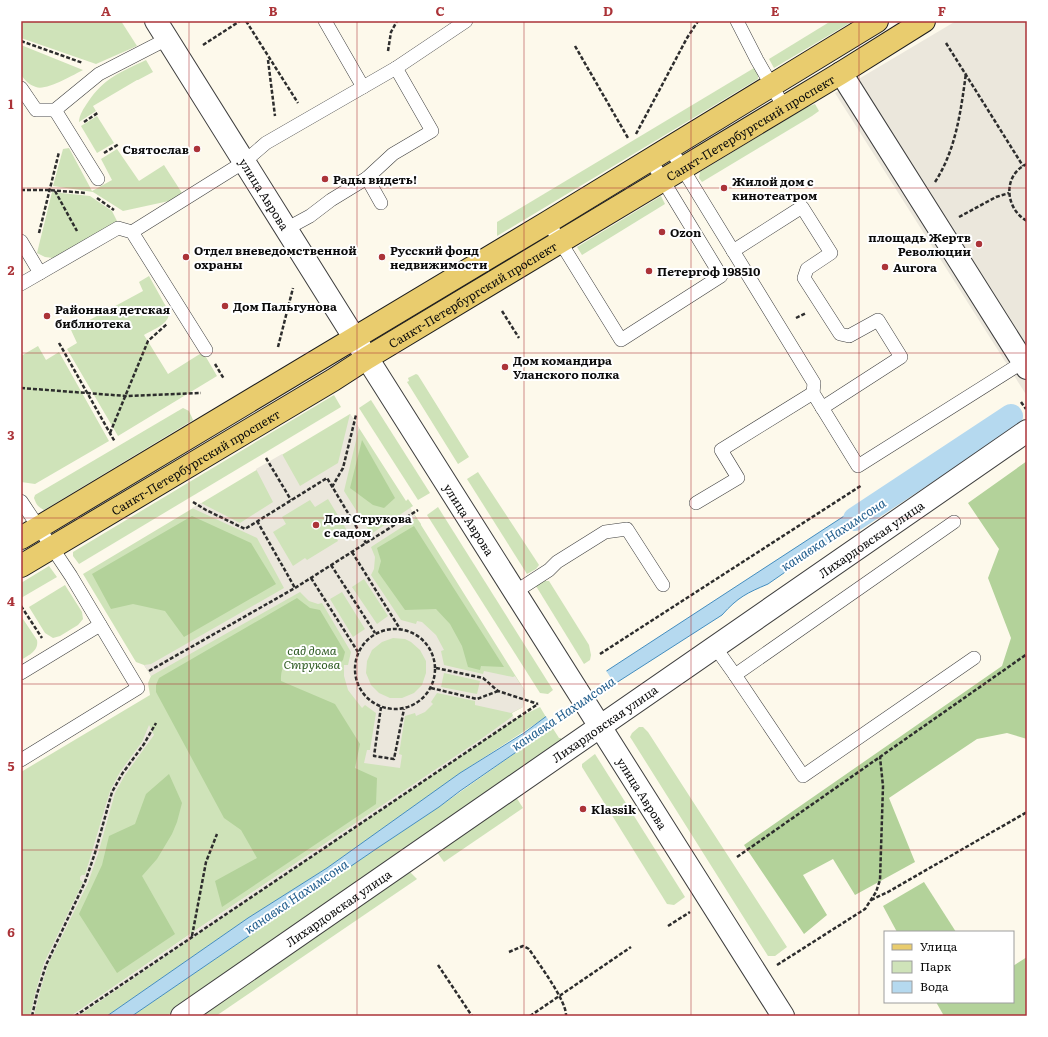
<svg xmlns="http://www.w3.org/2000/svg" width="1048" height="1037" font-family="Literata,serif">
<style>
.green{fill:#cfe3b9}
.forest{fill:#b3d29a}
.plaza{fill:#ebe7dc;fill-rule:evenodd}
.water{fill:#b5d9ef;stroke:#448dbe}
.pier{fill:#fdf9eb}
.lines{fill:none;stroke-linecap:round;stroke-linejoin:round}
.canal{stroke:#b5d9ef;stroke-width:24}
.service-casing{stroke:#3e3e3e;stroke-width:14}
.minor-casing{stroke:#3e3e3e;stroke-width:24}
.tertiary-casing{stroke:#3e3e3e;stroke-width:24}
.primary-casing{stroke:#1c1c1c;stroke-width:24}
.path{stroke:#2d2d2d;stroke-width:2.5;stroke-dasharray:4 2;stroke-linecap:butt}
.service{stroke:#fff;stroke-width:13}
.minor{stroke:#fff;stroke-width:22}
.tertiary{stroke:#fff;stroke-width:22}
.primary{stroke:#e9cc6e;stroke-width:22}
.grid{fill:none;stroke:#ab3338;stroke-width:1;stroke-opacity:0.55}
.poi-dot{fill:#ab3338;stroke:#fff;stroke-width:1.5}
.labels{text-anchor:middle;dominant-baseline:central;stroke-width:4;stroke-linejoin:round;paint-order:stroke}
.street-label{font-size:12px;fill:#0b0b0b;stroke:#fff}
.poi-label{font-size:12px;font-weight:bold;fill:#0b0b0b;stroke:#fff;text-anchor:start}
.park-label{font-size:12px;font-style:italic;fill:#2f5b23;stroke:#fff}
.water-label{font-size:13px;font-style:italic;fill:#235f8e;stroke:#fff}
.neatline{fill:none;stroke:#ab3338;stroke-width:1.5}
.grid-label{font-size:13px;text-anchor:middle;font-weight:bold;fill:#ab3338}
</style>
<rect width="100%" height="100%" fill="#fdf9eb"/>
<g class="green">
<path d="M21 21H121L137 46 96 64 21 38Z"/>
<path d="M831 21H853L774 68 769 59Z"/>
<path d="M21 45 83 70C73 75 46 91 36 87 29 85 25 80 21 75Z"/>
<path d="M146 60 153 72 138 80H137L93 106 96 111 79 122C79 115 84 108 88 102 104 78 121 72 146 60Z"/>
<path d="M754 68 758 74V79L497 236V222Z"/>
<path d="M815 104 819 111 812 116 702 182 699 178 700 172 807 107Z"/>
<path d="M97 116 114 143 97 153 81 126Z"/>
<path d="M69 148 92 191 112 180 101 159 117 149 139 181 164 165 182 193 169 201 123 211 93 192 53 186 63 149Z"/>
<path d="M52 192 90 196 112 211 117 221 53 258 45 257 37 253Z"/>
<path d="M661 196 665 204 582 255 577 247Z"/>
<path d="M149 276 169 312C170 324 152 330 144 335L168 374 203 352 217 376 118 436 67 349 77 343 71 330 143 291 139 282Z"/>
<path d="M38 346 46 360 59 352 109 441 35 484 21 482V356Z"/>
<path d="M416 374 418 375 469 457 458 464 407 382 409 381 408 378Z"/>
<path d="M334 395 341 407 79 564 73 556V552Z"/>
<path d="M371 400 430 493 418 500 359 408Z"/>
<path d="M183 408 189 411 193 420 44 510C38 507 36 504 34 498L35 495Z"/>
<path d="M350 414 406 501 408 499 413 506 410 508 421 524V525L525 691 523 707 512 713 513 716 503 725 199 928 71 1016H21V772L150 695 148 683 151 676 144 665 136 662 83 574Z"/>
<path d="M478 472 539 565 536 569 527 574 467 479Z"/>
<path d="M438 507 553 690 548 694 540 693 427 515Z"/>
<path d="M49 566 57 577 21 598V583Z"/>
<path d="M544 581H549L589 645 591 655 590 660 584 664 536 586Z"/>
<path d="M65 585 82 612 83 619 78 625 60 636 53 638 45 633 29 607Z"/>
<path d="M21 616 37 640C39 651 29 655 21 660Z"/>
<path d="M540 707 546 717 460 773 327 868 248 918 107 1016H78L515 719Z"/>
<path d="M552 727 559 738H561V741L550 754 167 1016H132L376 849 439 807Z"/>
<path d="M639 727H643L648 732 787 947 775 956H768L632 740 630 737 632 733Z"/>
<path d="M595 754 685 897 674 905 667 904 582 767V764Z"/>
<path d="M516 797 523 808 444 862 436 851Z"/>
<path d="M408 870 417 879 216 1016H196Z"/>
</g>
<g class="forest">
<path d="M362 440 395 498 384 508 373 505 350 488Z"/>
<path d="M1027 461V739L1007 733 977 739 889 798 915 862 855 895 833 859 803 875 827 915 804 934 744 845 1002 666 1011 638 988 578 999 549 968 503Z"/>
<path d="M192 516 251 543 276 584 184 637 165 611 133 604 111 609 92 574Z"/>
<path d="M414 526 504 667 481 666 480 670 468 667 462 646 450 624 436 609 405 610 378 572 381 561 377 548Z"/>
<path d="M297 598 310 608 320 610 345 652 343 660 335 668H316L296 657C284 663 281 667 281 681L335 704 360 744 355 768 377 778 376 804 222 907 215 881 257 858 241 830 224 818 156 692V685L159 678Z"/>
<path d="M169 774 182 803 177 822 172 834 157 859 142 876 175 934 117 973 79 914 102 865 109 836 135 824 146 794Z"/>
<path d="M924 882 956 932H897L883 906Z"/>
<path d="M1027 957V1016H944L936 1002H1013V966Z"/>
</g>
<g class="plaza">
<path d="M956 21H1027V396L835 93Z"/>
<path d="M350 414 359 428 344 491 371 534 410 508 416 518 371 547 375 557 374 569 371 575 401 620 416 624 417 621 422 622 436 635 444 650 441 651 444 665 483 674 484 671 513 677 515 676 525 691 523 707 511 713 475 705V701L437 693 431 702 433 704 425 712 416 716 415 713 405 716 399 754 402 755 400 768 364 763 367 750H370L376 713 365 705 362 708 348 690 344 676V665H348L351 652 322 603 318 604 309 601 300 592 151 676 144 665 151 664 284 588 257 538 192 508 201 503 240 523 273 502 256 469 282 454 300 486 338 463ZM328 499 348 532 337 539 338 541 307 560 305 558 293 566 273 532 286 524 282 517 310 500 315 507ZM364 579 388 616 377 624 352 587ZM342 592 365 629 353 637 330 599ZM393 638 405 639 411 642 420 650 426 661V673L422 685 414 693 402 698H390L379 693 371 685 366 673 367 661 372 650 382 642ZM444 673 480 681 477 694 441 687Z"/>
<path d="M513 716 515 719 78 1016H71L199 928 481 739Z"/>
<path d="M149 725 154 735 125 775 115 793 98 854 88 883 48 965 39 995 34 1016H30L35 994 44 963 83 882 80 880V877L82 875H85L110 791 120 772 142 742Z"/>
</g>
<path class="water" d="M881 492 883 504 768 584C747 593 738 597 722 615L616 683 460 791 439 807 376 849 132 1016H107L248 918 327 868 460 773 524 733 608 670Z"/>
<path class="pier" d="M605 669 616 686 554 728 545 715Z"/>
<g class="lines">
<path class="canal" d="M855 519 1011 416"/>
<defs>
<g id="service">
<path d="M325 21 363 87"/>
<path d="M737 21 757 60 784 107"/>
<path d="M21 88 36 110H55L99 74 167 39"/>
<path d="M55 110 98 179"/>
<path d="M670 148 814 383 813 393 858 466 1023 362"/>
<path d="M367 178 381 203"/>
<path d="M548 222 621 340 721 276 650 159"/>
<path d="M286 229 310 216 331 200 367 178 393 154 432 131 396 68"/>
<path d="M132 232 244 162 266 143 396 68 466 21"/>
<path d="M21 241 40 273"/>
<path d="M733 251 802 207 831 253 807 269 804 278 840 334 849 336 878 320 901 357 822 408"/>
<path d="M21 284 118 228 132 232 206 350"/>
<path d="M21 501 71 576 138 688 21 760"/>
<path d="M696 503 738 478 721 450 813 393"/>
<path d="M515 592 549 570 557 562 605 532 627 529 663 585"/>
<path d="M715 647 735 675 803 776 974 658"/>
<path d="M21 673 100 625"/>
<path d="M735 675 954 522"/>
</g>
<g id="minor">
<path d="M841 73 1027 368"/>
<path id="s1" d="M367 358 783 1016"/>
<path id="s2" d="M182 1016 1027 431"/>
</g>
<g id="tertiary">
<path id="s3" d="M156 21 367 358"/>
</g>
<g id="primary">
<path d="M21 538 548 222 877 21"/>
<path id="s4" d="M21 566 333 380 367 358 841 73 924 21"/>
</g>
</defs>
<use href="#service" class="service-casing"/>
<use href="#minor" class="minor-casing"/>
<use href="#tertiary" class="tertiary-casing"/>
<use href="#primary" class="primary-casing"/>
<g class="path">
<path d="M246 21 298 103"/>
<path d="M21 41 83 63"/>
<path d="M946 43 1023 166"/>
<path d="M203 45 240 21"/>
<path d="M575 46 628 138"/>
<path d="M388 51 391 32 397 21"/>
<path d="M268 60 275 116"/>
<path d="M84 122 99 112"/>
<path d="M636 134 687 38 698 21"/>
<path d="M104 153 119 144"/>
<path d="M1027 164C1002 175 1005 209 1027 221"/>
<path d="M935 182C956 150 961 110 966 73"/>
<path d="M21 190H49L86 193"/>
<path d="M55 191 77 231"/>
<path d="M97 198 114 210"/>
<path d="M959 217 996 197 1009 193"/>
<path d="M39 233 59 152"/>
<path d="M502 311 519 338"/>
<path d="M796 318 806 313"/>
<path d="M59 343 115 442"/>
<path d="M278 347 293 288"/>
<path d="M215 364 224 379"/>
<path d="M21 388 126 396 201 393"/>
<path d="M1021 402 1026 409"/>
<path d="M110 433 148 341 167 324"/>
<path d="M266 458 291 500"/>
<path d="M332 487 343 468 356 415"/>
<path d="M193 502 206 510 245 529 327 478 366 543"/>
<path d="M257 521 295 588"/>
<path d="M352 552 400 629"/>
<path d="M331 565 375 633"/>
<path d="M311 578 358 652"/>
<path d="M21 606 42 638"/>
<circle cx="395" cy="669" r="40"/>
<path d="M600 654 862 485"/>
<path d="M436 668 483 678 498 691 538 704"/>
<path d="M149 671 295 588 418 510"/>
<path d="M431 688 477 699 498 691"/>
<path d="M381 707 374 756 394 759 404 709"/>
<path d="M737 857 1027 654"/>
<path d="M871 900 888 892 1027 812"/>
<path d="M668 926 690 912"/>
<path d="M192 936 206 862 217 834"/>
<path d="M509 952 523 946 529 949C538 963 567 1001 566 1016"/>
<path d="M438 965 472 1016"/>
<path d="M777 965 865 909 876 892 880 880 883 786 880 757"/>
<path d="M32 1016 37 994 46 965 85 882 95 853 112 792 122 774 144 744 156 723"/>
<path d="M75 1016 538 704"/>
<path d="M530 1016 631 947"/>
</g>
<use href="#service" class="service"/>
<use href="#minor" class="minor"/>
<use href="#tertiary" class="tertiary"/>
<use href="#primary" class="primary"/>
</g>
<path class="grid" d="M189 21V1016M357 21V1016M524 21V1016M691 21V1016M859 21V1016M21 188H1027M21 353H1027M21 518H1027M21 684H1027M21 850H1027"/>
<g class="poi-dot">
<circle cx="197" cy="149" r="4"/>
<circle cx="325" cy="179" r="4"/>
<circle cx="724" cy="188" r="4"/>
<circle cx="662" cy="232" r="4"/>
<circle cx="979" cy="244" r="4"/>
<circle cx="186" cy="257" r="4"/>
<circle cx="382" cy="257" r="4"/>
<circle cx="885" cy="267" r="4"/>
<circle cx="649" cy="271" r="4"/>
<circle cx="225" cy="306" r="4"/>
<circle cx="47" cy="316" r="4"/>
<circle cx="505" cy="367" r="4"/>
<circle cx="316" cy="525" r="4"/>
<circle cx="583" cy="809" r="4"/>
</g>
<g class="labels">
<g class="street-label">
<text stroke="none"><textPath href="#s4" startOffset="851">Санкт-Петербургский проспект</textPath></text>
<text stroke="none"><textPath href="#s3" startOffset="204">улица Аврова</textPath></text>
<text stroke="none"><textPath href="#s4" startOffset="527">Санкт-Петербургский проспект</textPath></text>
<text stroke="none"><textPath href="#s4" startOffset="203">Санкт-Петербургский проспект</textPath></text>
<text stroke="none"><textPath href="#s1" startOffset="191">улица Аврова</textPath></text>
<text stroke="none"><textPath href="#s2" startOffset="838">Лихардовская улица</textPath></text>
<text stroke="none"><textPath href="#s2" startOffset="514">Лихардовская улица</textPath></text>
<text stroke="none"><textPath href="#s1" startOffset="515">улица Аврова</textPath></text>
<text stroke="none"><textPath href="#s2" startOffset="190">Лихардовская улица</textPath></text>
</g>
<g class="poi-label">
<text x="189" y="149" text-anchor="end">Святослав</text>
<text x="333" y="179">Рады видеть!</text>
<text x="732" y="181">Жилой дом с<tspan x="732" dy="14">кинотеатром</tspan></text>
<text x="670" y="232">Ozon</text>
<text x="971" y="237" text-anchor="end">площадь Жертв<tspan x="971" dy="14">Революции</tspan></text>
<text x="194" y="250">Отдел вневедомственной<tspan x="194" dy="14">охраны</tspan></text>
<text x="390" y="250">Русский фонд<tspan x="390" dy="14">недвижимости</tspan></text>
<text x="893" y="267">Aurora</text>
<text x="657" y="271">Петергоф 198510</text>
<text x="233" y="306">Дом Пальгунова</text>
<text x="55" y="309">Районная детская<tspan x="55" dy="14">библиотека</tspan></text>
<text x="513" y="360">Дом командира<tspan x="513" dy="14">Уланского полка</tspan></text>
<text x="324" y="518">Дом Струкова<tspan x="324" dy="14">с садом</tspan></text>
<text x="591" y="809">Klassik</text>
</g>
<g class="park-label">
<text x="312" y="650">сад дома<tspan x="312" dy="14">Струкова</tspan></text>
</g>
<g class="water-label">
<text transform="translate(833 534) rotate(-33)">канавка Нахимсона</text>
<text transform="translate(563 713) rotate(-34)">канавка Нахимсона</text>
<text transform="translate(296 896) rotate(-34)">канавка Нахимсона</text>
</g>
</g>
<rect width="1048" height="1037" fill="none" stroke="#ffffff" stroke-width="44"/>
<rect x="884" y="931" width="130" height="72" fill="#ffffff" stroke="#9d9d9d"/>
<rect x="892" y="944" width="20" height="6" fill="#e9cc6e" stroke="#9d9d9d"/>
<text x="920" y="951" font-size="12" fill="#0b0b0b">Улица</text>
<rect x="892" y="961" width="20" height="12" fill="#cfe3b9" stroke="#9d9d9d"/>
<text x="920" y="971" font-size="12" fill="#0b0b0b">Парк</text>
<rect x="892" y="981" width="20" height="12" fill="#b5d9ef" stroke="#9d9d9d"/>
<text x="920" y="991" font-size="12" fill="#0b0b0b">Вода</text>
<rect x="22" y="22" width="1004" height="993" class="neatline"/>
<g class="grid-label">
<text x="106" y="16">A</text>
<text x="273" y="16">B</text>
<text x="440" y="16">C</text>
<text x="608" y="16">D</text>
<text x="775" y="16">E</text>
<text x="942" y="16">F</text>
<text x="11" y="109">1</text>
<text x="11" y="275">2</text>
<text x="11" y="440">3</text>
<text x="11" y="606">4</text>
<text x="11" y="771">5</text>
<text x="11" y="937">6</text>
</g>
</svg>
